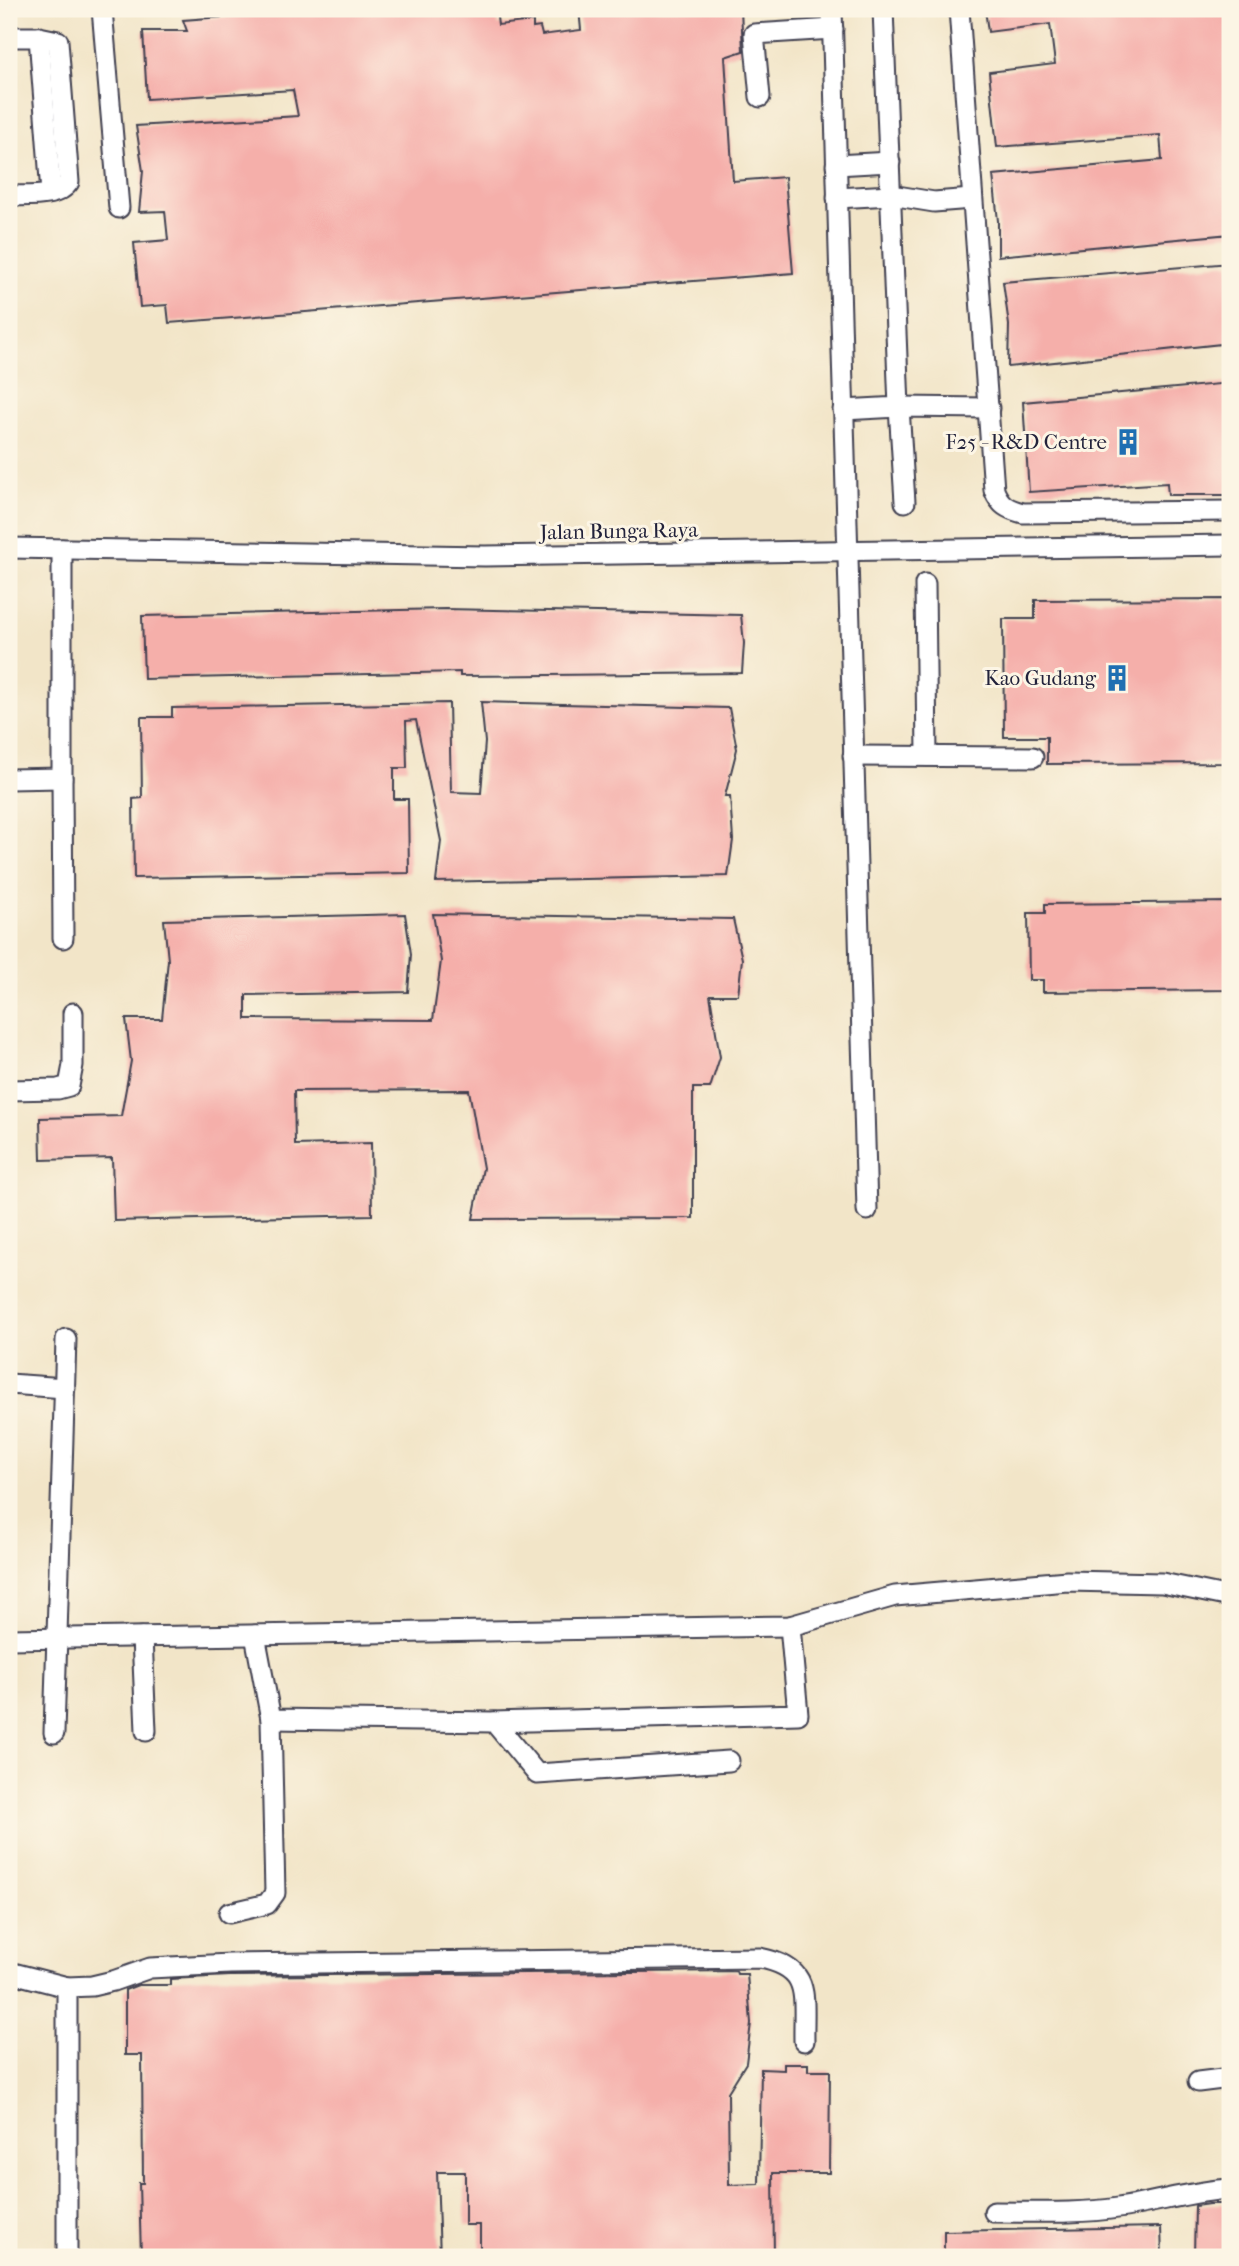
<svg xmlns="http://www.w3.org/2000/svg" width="1239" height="2266" font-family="'IM FELL French Canon',serif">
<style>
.building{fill:#f5afaa}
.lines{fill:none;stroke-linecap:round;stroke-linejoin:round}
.minor-casing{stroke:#413f50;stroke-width:23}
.minor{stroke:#fff;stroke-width:19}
.labels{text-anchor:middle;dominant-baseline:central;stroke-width:6;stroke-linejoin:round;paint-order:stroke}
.poi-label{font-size:21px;fill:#22223b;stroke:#fcf5e5;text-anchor:end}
.street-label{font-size:21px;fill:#22223b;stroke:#fcf5e5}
</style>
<rect width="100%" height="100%" fill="#fcf5e5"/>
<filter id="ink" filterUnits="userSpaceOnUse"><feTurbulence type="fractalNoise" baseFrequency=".0143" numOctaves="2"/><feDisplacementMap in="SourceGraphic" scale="14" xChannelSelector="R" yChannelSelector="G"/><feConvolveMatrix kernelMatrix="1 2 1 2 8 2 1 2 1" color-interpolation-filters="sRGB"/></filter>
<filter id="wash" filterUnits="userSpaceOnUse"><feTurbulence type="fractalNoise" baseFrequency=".00686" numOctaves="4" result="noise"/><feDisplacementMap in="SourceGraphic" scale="28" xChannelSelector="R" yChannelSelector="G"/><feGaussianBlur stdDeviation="1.57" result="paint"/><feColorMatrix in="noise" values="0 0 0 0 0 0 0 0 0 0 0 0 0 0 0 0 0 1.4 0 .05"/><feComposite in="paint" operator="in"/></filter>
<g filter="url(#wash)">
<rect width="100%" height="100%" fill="#f2e5c8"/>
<g id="blocks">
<g class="building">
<path d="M332 9H496L498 25 533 21V28L540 27 542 35 581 30 579 9H741L743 51 725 57 733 181 785 177 793 273 169 323 167 305 140 307 134 243 168 240 165 211 139 212 143 171 136 126 298 116 293 90 147 99 143 31H187L183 20Z"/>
<path d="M985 9H1230V234L998 256V221L993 175 1162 160 1160 135 997 147 989 72 1055 64 1050 24 988 32Z"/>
<path d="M1230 263V343L1008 367 1009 325 1003 282Z"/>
<path d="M1230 383V495H1168L1167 483 1029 492 1023 402Z"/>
<path d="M1230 599V763L1047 764V737H1004L1003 619H1035V600Z"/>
<path d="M445 609 741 615 744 643 742 673 460 676V672L144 679 142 616Z"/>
<path d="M481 702 729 708 737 749 725 796H730L733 840 728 876 436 882 441 841 416 720 406 721 407 768H394V799H408L409 873 134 878 133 799 142 798 141 717H172V708L449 703 451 792 481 793 485 742Z"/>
<path d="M1230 902V990L1043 992V980H1029L1028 913H1045V904Z"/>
<path d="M405 914 411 954 408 992 246 995V1019L433 1020 441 961 433 914 733 919 742 959 738 995H710L720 1057 710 1088H693V1218L473 1219 483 1168 469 1090 294 1091 295 1145 371 1143 372 1215 114 1221 112 1158 41 1160 40 1118 121 1116 131 1061 126 1019H162L168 960 164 920Z"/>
<path d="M736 1971 737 1974H747L751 2023 746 2063 728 2092 729 2185 759 2184 761 2069 784 2070V2064H808V2071H830L829 2173H773L774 2257H480V2225H465V2172H437L440 2257H141L139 2183H143L142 2055H125V1990L138 1985H170V1979L230 1976Z"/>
<path d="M1209 2204H1230V2257H1194L1195 2206Z"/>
<path d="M1161 2227 1162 2257H944V2231Z"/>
</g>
</g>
</g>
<g filter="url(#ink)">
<use href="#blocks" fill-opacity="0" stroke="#413f50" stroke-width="2"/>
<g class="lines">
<defs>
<g id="minor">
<path d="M102 9 119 208"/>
<path d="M832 9 867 1210"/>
<path d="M959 9 994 490C1000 505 1007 509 1023 513L1230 511"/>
<path d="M9 37H39L58 41 69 182C58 199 27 195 9 196"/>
<path d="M39 37 51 193"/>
<path d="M760 97 754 34 833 29"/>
<path d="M836 165 890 162"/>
<path d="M837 198 891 195 934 202 972 199"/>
<path d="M843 410 899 407 883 9"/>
<path d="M905 502 899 407 989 408"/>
<path d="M9 548 485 556 1230 545"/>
<path d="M925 584 927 756"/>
<path d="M853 756 1033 757"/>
<path d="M62 778 63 938"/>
<path d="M9 779 62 778V549"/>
<path d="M9 1090 58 1089 69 1086 73 1065V1013"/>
<path d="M9 1384 65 1388"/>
<path d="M255 1635 271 1719 494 1722 537 1774 729 1761"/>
<path d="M142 1637 146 1731"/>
<path d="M9 1639 790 1626 895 1596 1067 1581 1162 1583 1230 1597"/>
<path d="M494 1722 798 1714 790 1626"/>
<path d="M54 1733 66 1339"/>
<path d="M229 1913 267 1904 275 1893 271 1719"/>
<path d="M9 1972 67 1987V2257"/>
<path d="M67 1987 92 1986 113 1981 150 1968 230 1964 760 1958C813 1968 803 1996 804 2041"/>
<path d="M1198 2082 1230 2078"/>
<path d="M994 2212C1035 2212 1078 2214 1118 2208 1156 2203 1192 2191 1230 2189"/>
</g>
</defs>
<use href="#minor" class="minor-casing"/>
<use href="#minor" class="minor"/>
</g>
</g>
<defs>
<symbol id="building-bare" viewBox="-9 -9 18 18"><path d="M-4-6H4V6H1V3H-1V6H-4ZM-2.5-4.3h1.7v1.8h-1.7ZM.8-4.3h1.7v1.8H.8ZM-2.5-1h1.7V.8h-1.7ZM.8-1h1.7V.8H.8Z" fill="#1f6fb2" stroke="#fcf5e5" stroke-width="2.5" paint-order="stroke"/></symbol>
</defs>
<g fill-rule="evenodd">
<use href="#building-bare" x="1109" y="423" width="38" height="38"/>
<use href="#building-bare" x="1098" y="659" width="38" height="38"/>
</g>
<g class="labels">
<g class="poi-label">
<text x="1107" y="442">F25 - R&amp;D Centre</text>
<text x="1096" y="678">Kao Gudang</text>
</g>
<g class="street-label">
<text transform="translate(619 531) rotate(-1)">Jalan Bunga Raya</text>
</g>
</g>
<rect width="1239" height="2266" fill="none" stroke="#fcf5e5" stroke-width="35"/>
</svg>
